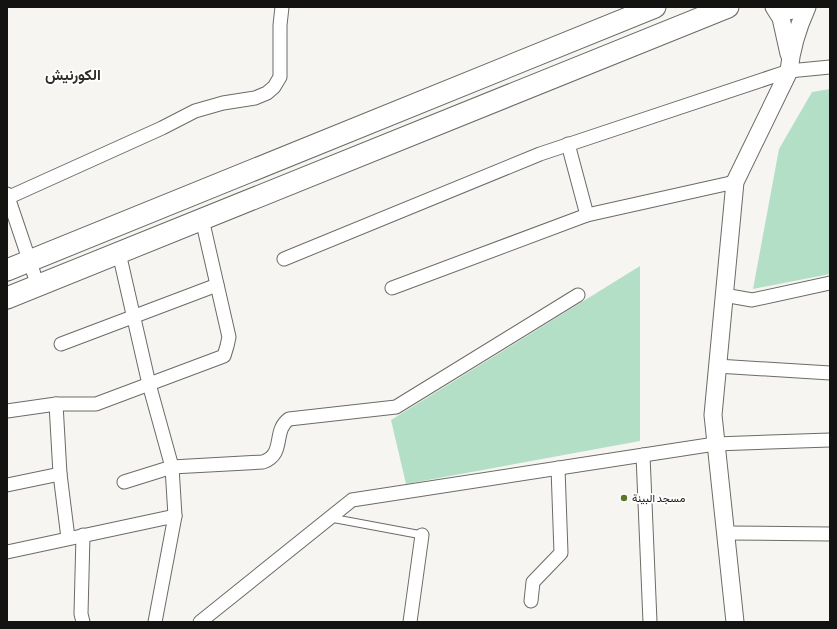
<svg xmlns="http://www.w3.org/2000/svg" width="837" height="629" font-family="'Alegreya Sans',Vazirmatn,sans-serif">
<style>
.green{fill:#b3dfc6}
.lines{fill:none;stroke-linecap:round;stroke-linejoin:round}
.service-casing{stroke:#6c6b67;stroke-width:9}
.minor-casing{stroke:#6c6b67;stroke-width:15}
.tertiary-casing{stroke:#6c6b67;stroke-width:19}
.primary-casing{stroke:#6c6b67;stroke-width:23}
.service{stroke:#fff;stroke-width:7}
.minor{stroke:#fff;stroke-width:13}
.tertiary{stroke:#fff;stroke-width:17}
.primary{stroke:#fff;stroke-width:21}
.poi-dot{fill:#5d7629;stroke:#fff;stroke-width:1.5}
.labels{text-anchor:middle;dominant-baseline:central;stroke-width:3.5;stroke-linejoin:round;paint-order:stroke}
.poi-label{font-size:11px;fill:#131311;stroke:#fff;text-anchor:start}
.district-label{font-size:15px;font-weight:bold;fill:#2e2d2a;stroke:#fff}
</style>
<rect width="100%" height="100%" fill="#f7f5f1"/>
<g class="green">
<path d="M830 89V274L753 289 779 149 812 92Z"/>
<path d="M640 266V441L406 484 391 420Z"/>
</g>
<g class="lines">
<defs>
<path id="service" d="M331 518 422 535"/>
<g id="minor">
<path d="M568 144 587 215"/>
<path d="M7 194 38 286"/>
<path d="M7 198 162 128 195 111 223 103 255 98 267 93 274 87 280 77V25L282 7"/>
<path d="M119 253 149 384 172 467 175 516 155 622"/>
<path d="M284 259 540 154 789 71 830 67"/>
<path d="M392 288 587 215 735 182"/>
<path d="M724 295 752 300 830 283"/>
<path d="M61 344 217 285"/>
<path d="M717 366 830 373"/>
<path d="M56 404 60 474 68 538"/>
<path d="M7 411 56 404H96L224 356 227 346 229 337 202 219"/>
<path d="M643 455 650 622"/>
<path d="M124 482 172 467 263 462C286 454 272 431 289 419L396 407 578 295"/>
<path d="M7 485 60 474"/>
<path d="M725 533 830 534"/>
<path d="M83 535 81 614 83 622"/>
<path d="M7 552 175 516"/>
<path d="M531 601 533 582 561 553 558 468"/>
<path d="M200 622 352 500 715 444 830 440"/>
<path d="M410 622 422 535"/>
</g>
<g id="tertiary">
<path d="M774 7 781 18 789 54"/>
<path d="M735 622 713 415 735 182 789 71C791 49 798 27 807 7"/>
</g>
<g id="primary">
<path d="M778 7 788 9 798 7"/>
<path d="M7 270 655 7"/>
<path d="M7 298 728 7"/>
</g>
</defs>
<use href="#service" class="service-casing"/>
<use href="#minor" class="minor-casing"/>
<use href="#tertiary" class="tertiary-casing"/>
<use href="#primary" class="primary-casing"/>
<use href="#service" class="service"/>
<use href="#minor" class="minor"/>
<use href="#tertiary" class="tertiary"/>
<use href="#primary" class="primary"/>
</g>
<circle class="poi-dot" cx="624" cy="498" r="4"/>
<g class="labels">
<g class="poi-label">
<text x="632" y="498">مسجد البينة</text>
</g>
<g class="district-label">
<text x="73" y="75">الكورنيش</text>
</g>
</g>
<rect width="837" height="629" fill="none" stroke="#131311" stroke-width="16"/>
</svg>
